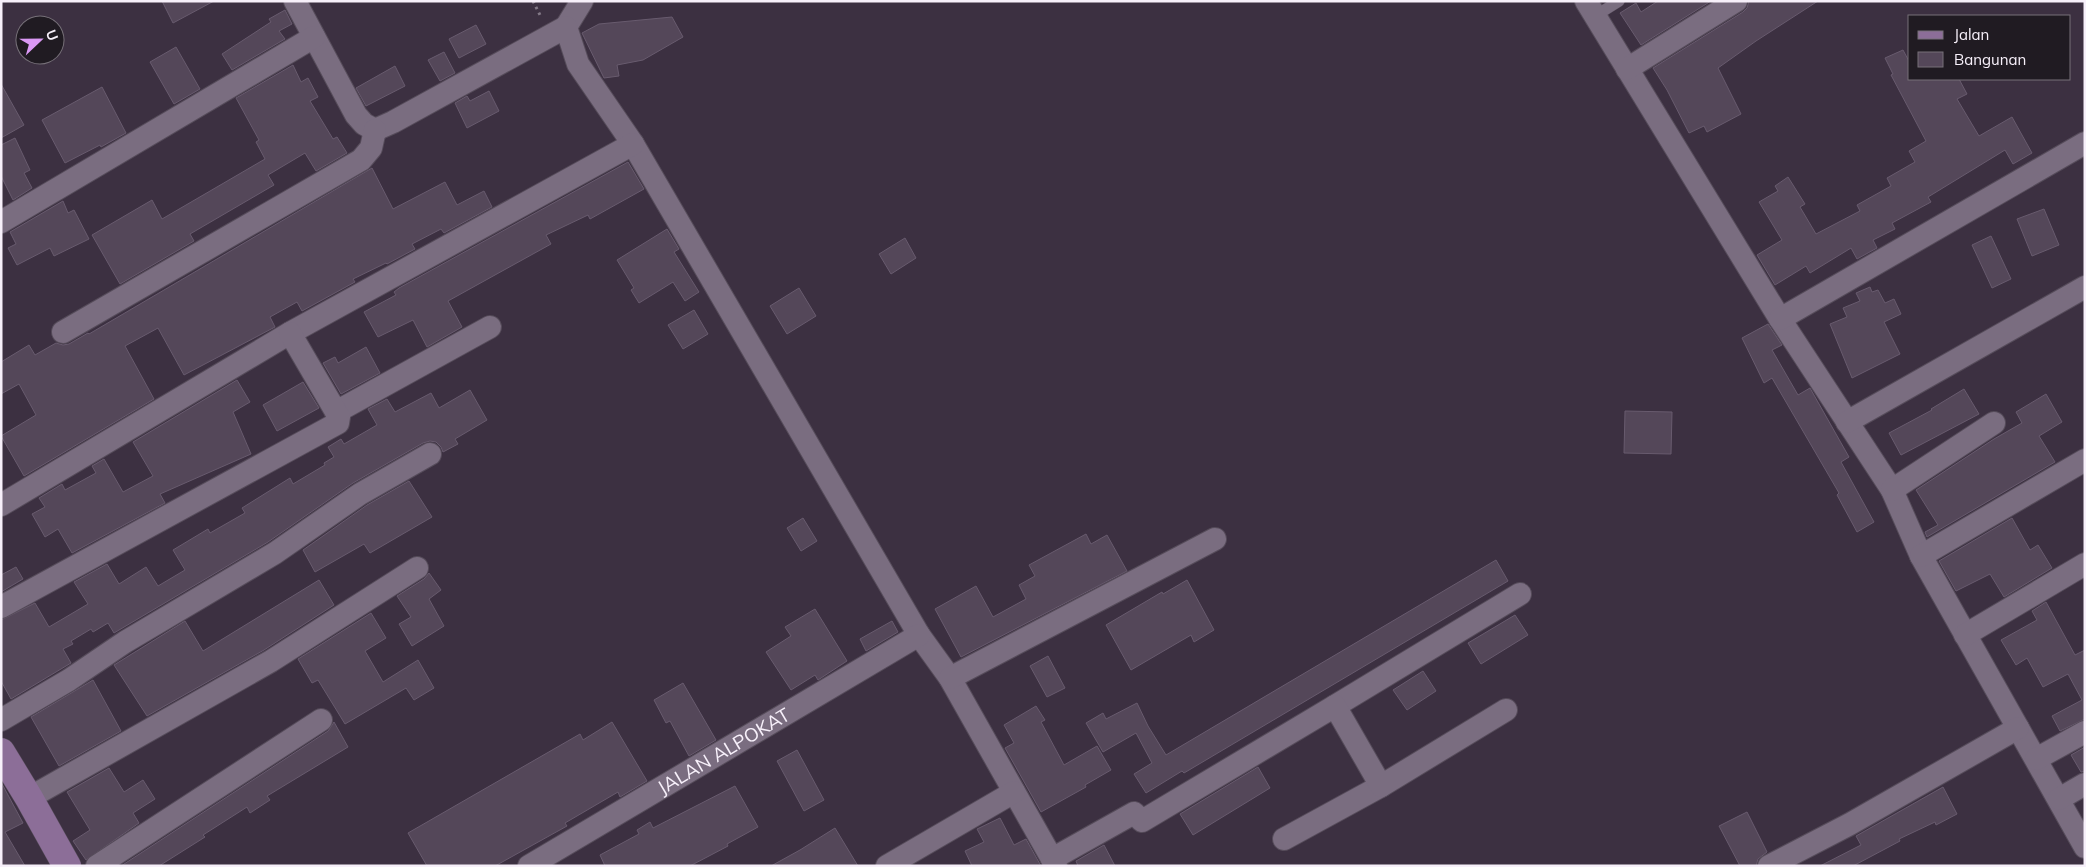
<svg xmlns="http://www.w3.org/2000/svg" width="2086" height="867" font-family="Mulish,sans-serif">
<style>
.building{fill:#544759;stroke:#685b6e}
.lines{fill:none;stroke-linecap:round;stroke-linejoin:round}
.lane-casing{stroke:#564c5a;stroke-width:12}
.street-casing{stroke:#564c5a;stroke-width:24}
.secondary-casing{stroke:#564c5a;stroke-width:29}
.path{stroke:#837987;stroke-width:3;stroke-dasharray:2.5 4;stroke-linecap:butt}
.lane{stroke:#7a6d80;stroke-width:11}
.street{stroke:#7a6d80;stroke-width:22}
.secondary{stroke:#8c6e98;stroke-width:28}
.labels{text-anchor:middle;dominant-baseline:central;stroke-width:5;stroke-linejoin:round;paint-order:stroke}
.street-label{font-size:19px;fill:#f7f0fa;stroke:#201b22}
</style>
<rect width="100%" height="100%" fill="#3c3041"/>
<g class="building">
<path d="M162 1H214L173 23Z"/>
<path d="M1658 1H1711L1641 45 1620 13 1636 3 1641 12Z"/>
<path d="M1749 1H1818L1756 41 1718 68 1741 114 1707 132 1704 126 1689 133 1667 90 1653 68 1743 12 1747 8Z"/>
<path d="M285 10 292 24 279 31 285 39 232 70 222 54 271 22 269 19Z"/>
<path d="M672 17 683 37 643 60 617 65 619 76 604 78 582 33 599 24Z"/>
<path d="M476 25 486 44 459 58 449 39Z"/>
<path d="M176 47 200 89 174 104 150 62Z"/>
<path d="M1903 50 1910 63V79H1959L1967 94 1957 99 1979 136 2012 117 2032 153 2013 164 2005 150 1928 197 1931 202 1892 223 1895 229 1873 240 1877 248 1857 259 1851 248 1810 273 1806 266 1775 285 1757 255 1782 240 1759 202 1778 191 1775 186 1788 177 1805 204 1800 207 1816 234 1860 211 1857 205 1891 186 1887 178 1915 162 1909 151 1926 141 1891 75 1893 74 1885 58Z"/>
<path d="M444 52 455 73 440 81 428 60Z"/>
<path d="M293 65 301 82 308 78 318 97 310 101 333 139 337 137 347 153 316 171 305 153 268 175 274 185 190 234 194 241 120 284 92 235 152 200 162 219 265 159 256 142 259 140 236 98Z"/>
<path d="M395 66 405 86 366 106 356 88Z"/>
<path d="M1 84 24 125 1 138Z"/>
<path d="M102 87 126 133 101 147 100 145 65 163 42 120Z"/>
<path d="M489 91 499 111 467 128 455 103 467 96 470 101Z"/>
<path d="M15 138 30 170 24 173 32 188 13 200 1 176V145Z"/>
<path d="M628 162 644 189 590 219 588 215 546 235 551 244 448 301 462 327 427 347 413 320 378 337 364 312 396 295 394 292 399 288Z"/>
<path d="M372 168 393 209 445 182 457 205 484 191 492 207 444 233 441 229 412 244 415 249 387 264 386 263 353 279 355 282 302 311 297 302 270 317 275 327 184 375 158 328 125 346 154 399 24 476 1 436 36 415 19 384 1 394V362L29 345 35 355 56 343 63 345 69 344 88 333 89 334Z"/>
<path d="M63 201 68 213 74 210 89 239 54 256 50 248 17 265 8 248 16 244 10 232Z"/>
<path d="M2044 209 2059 245 2032 256 2017 219Z"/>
<path d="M667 229 679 249 674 252 699 292 685 301 673 282 639 303 631 290 634 288 617 260Z"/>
<path d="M1991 236 2011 279 1992 288 1972 245Z"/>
<path d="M905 238 916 258 891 274 879 254Z"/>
<path d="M1870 287 1872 292 1878 290 1885 303 1894 299 1901 314 1884 322 1900 354 1852 378 1830 324 1847 317 1843 308 1860 301 1856 293Z"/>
<path d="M799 288 816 316 787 334 770 306Z"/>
<path d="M694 310 708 334 683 349 668 325Z"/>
<path d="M1768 324 1782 345 1772 350 1798 395 1810 388 1849 457 1841 462 1874 522 1857 532 1837 495 1839 493 1772 378 1764 383 1742 338Z"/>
<path d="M366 347 380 373 341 394 323 363 335 357 338 363Z"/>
<path d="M237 380 250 402 233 412 251 454 160 494 165 503 72 553 58 529 45 537 32 514 45 507 39 498 62 484 65 490 96 473 92 466 104 459 123 492 153 476 133 442Z"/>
<path d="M303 382 319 408 277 431 263 405Z"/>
<path d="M1964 389 1979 414 1901 455 1889 433 1932 410 1931 409Z"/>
<path d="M470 390 487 420 455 439 458 444 443 452 441 447 436 442 430 441 423 443 353 483 268 542 114 633 108 623 93 632 91 629 71 641 73 644 63 649 71 663 11 699 1 681V620L35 603 49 627 88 604 74 582 107 564 119 584 146 567 158 586 185 570 173 550 208 529 210 533 245 513 242 508 290 478 293 484 325 465 324 463 334 457 328 447 341 439 344 444 377 425 368 409 387 399 395 412 431 393 439 408Z"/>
<path d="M2046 394 2062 422 2039 436 2055 462 1927 537 1925 532 1938 525 1916 490 1994 439 2022 423 2016 412Z"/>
<path d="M1625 411 1672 412 1671 454 1624 453Z"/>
<path d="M409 481 432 517 370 553 364 544 315 572 303 550 367 505Z"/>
<path d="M803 518 817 541 801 551 787 528Z"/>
<path d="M2012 518 2030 550 2038 545 2052 568 2004 597 1990 574 1956 591 1939 561Z"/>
<path d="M1086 534 1091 544 1107 535 1127 571 961 657 935 609 976 586 993 617 1026 599 1019 585 1035 576 1029 565Z"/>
<path d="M1496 560 1508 581 1184 773 1182 771 1146 793 1134 774 1152 763 1136 733 1103 752 1086 723 1103 713 1106 719 1137 703 1148 726 1166 755Z"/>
<path d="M16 567 23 579 1 592V575Z"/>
<path d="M429 573 441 590 429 599 444 626 412 646 399 624 411 617 397 596 424 579Z"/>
<path d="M319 580 334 605 264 650 147 716 114 665 185 621 203 651Z"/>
<path d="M1187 580 1214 630 1194 642 1191 635 1131 670 1106 625 1162 592 1163 594Z"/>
<path d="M2046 602 2075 655 2085 650V719L2060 731 2052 716 2082 700 2068 674 2043 687 2027 658 2016 665 2001 640 2037 620 2032 611Z"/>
<path d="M815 609 847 661 818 680 815 675 791 690 766 652 791 636 785 627Z"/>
<path d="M371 613 386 638 365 651 383 682 418 660 434 688 414 700 406 688 345 724 318 680 312 683 298 659Z"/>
<path d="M1515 615 1528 635 1481 664 1468 643Z"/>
<path d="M892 621 898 632 866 651 860 639Z"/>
<path d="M1048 656 1065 688 1047 697 1030 666Z"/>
<path d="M1423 671 1436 691 1407 710 1393 690Z"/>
<path d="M93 680 121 731 59 766 31 717Z"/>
<path d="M683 683 716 740 689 756 670 721 666 723 654 700Z"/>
<path d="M1036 706 1045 720 1041 722 1064 765 1097 746 1111 770 1085 785 1086 787 1041 812 1005 748 1014 743 1004 725Z"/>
<path d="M334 722 348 747 267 796 270 800 250 813 247 807 203 835 205 837 159 866H121L328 731Z"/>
<path d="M612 722 647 781 620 797 618 792 565 823 567 826 495 866H427L408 833 580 734 583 740Z"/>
<path d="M2085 747V771L2081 772 2071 755Z"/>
<path d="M797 750 824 800 804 811 777 761Z"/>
<path d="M1258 767 1270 788 1193 835 1180 814Z"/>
<path d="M109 768 124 792 143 780 155 799 133 813 139 823 86 860 73 841 90 830 67 792Z"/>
<path d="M1 782 23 823 5 832 25 866H1Z"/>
<path d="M735 786 758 827 727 844 728 846 690 866H605L600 855 639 834 637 830 650 822 653 828Z"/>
<path d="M1943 787 1957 814 1936 825 1935 822 1899 839 1900 841 1853 866H1820L1861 845 1856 836Z"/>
<path d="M1747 812 1767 852 1758 859 1756 866H1740L1719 826Z"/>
<path d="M1000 818 1014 845 1026 839 1041 866H972L965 851 984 842 977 829Z"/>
<path d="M835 828 858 866H771L800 850Z"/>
<path d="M1104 845 1115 866H1078L1076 861Z"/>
</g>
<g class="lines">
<defs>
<path id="lane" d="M1595 16 1619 1"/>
<g id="street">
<path d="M295 1 356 115 364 124 375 130"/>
<path d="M1586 1 1780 319 1892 490 1921 556 2085 847"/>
<path d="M566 27 582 1"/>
<path d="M1627 69 1736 1"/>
<path d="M375 130 393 122 566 27 578 64 633 144 919 635 950 678 1056 866"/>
<path d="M1 222 314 37"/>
<path d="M1780 319 2085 143"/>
<path d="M63 332 361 160 371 148 375 130"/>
<path d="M336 412 490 327"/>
<path d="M1847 422 2085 287"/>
<path d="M1892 490 1994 423"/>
<path d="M1 505 290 333 633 144"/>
<path d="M1921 556 2085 460"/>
<path d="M1 607 338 423 339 417 290 333"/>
<path d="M1965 635 2085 564"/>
<path d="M950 678 1215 539"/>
<path d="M1335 706 1520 594"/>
<path d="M1 720 69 680 125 642 275 553 360 494 430 454"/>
<path d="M2036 759 2085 732"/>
<path d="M29 798 271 661 417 568"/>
<path d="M2059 799 2085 784"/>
<path d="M1284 839 1381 786"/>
<path d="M1052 859 1134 813 1142 821 1335 706 1381 786 1506 710"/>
<path d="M97 866 321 720"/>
<path id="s1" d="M529 866 919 635"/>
<path d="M887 866 1014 792"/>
<path d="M1769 866 1850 824 2018 728"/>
</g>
<path id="secondary" d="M1 752 29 798 67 866"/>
</defs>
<use href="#lane" class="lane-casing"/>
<use href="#street" class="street-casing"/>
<use href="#secondary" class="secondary-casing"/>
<path class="path" d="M533 1 541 17"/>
<use href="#lane" class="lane"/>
<use href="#street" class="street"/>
<use href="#secondary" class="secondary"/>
</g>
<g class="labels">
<g class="street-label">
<text stroke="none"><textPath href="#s1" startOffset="226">JALAN ALPOKAT</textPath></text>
</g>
</g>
<rect width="2086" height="867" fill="none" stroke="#f7f0fa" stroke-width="5"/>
<rect x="1908" y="15" width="162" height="65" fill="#201b22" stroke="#767078"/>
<rect x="1918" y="31" width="25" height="8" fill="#8c6e98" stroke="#767078"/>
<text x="1954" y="40" font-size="15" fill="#f7f0fa">Jalan</text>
<rect x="1918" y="52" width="25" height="15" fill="#544759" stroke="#767078"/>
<text x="1954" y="65" font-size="15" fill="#f7f0fa">Bangunan</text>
<g transform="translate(40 40) rotate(68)"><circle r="24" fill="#201b22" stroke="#767078"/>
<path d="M0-4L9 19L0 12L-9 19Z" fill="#db99f5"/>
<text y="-8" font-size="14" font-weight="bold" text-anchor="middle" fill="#f7f0fa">U</text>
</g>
</svg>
